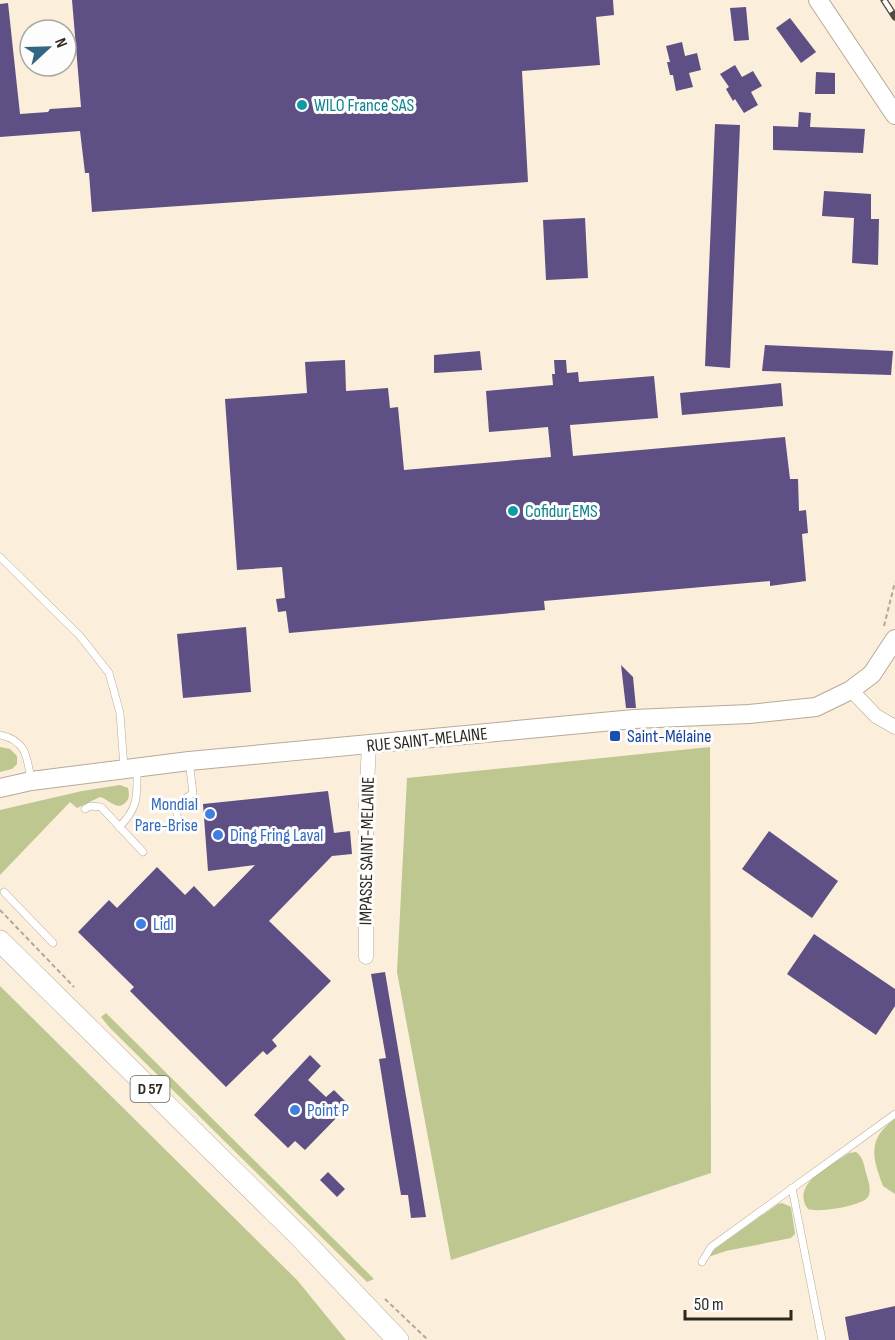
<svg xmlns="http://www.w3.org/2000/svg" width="895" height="1340" font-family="'Sofia Sans Condensed',sans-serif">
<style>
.green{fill:#bdc78f}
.building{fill:#5e5084}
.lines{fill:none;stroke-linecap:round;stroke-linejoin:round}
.lane-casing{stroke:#b7aa97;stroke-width:8}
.street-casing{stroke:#b7aa97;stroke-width:15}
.secondary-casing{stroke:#b7aa97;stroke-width:20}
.primary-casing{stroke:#b7aa97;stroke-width:22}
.path{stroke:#b2a899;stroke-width:2;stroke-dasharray:4.5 3;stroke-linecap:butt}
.lane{stroke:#fff;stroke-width:7}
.street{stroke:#fff;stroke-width:14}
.secondary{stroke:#fff;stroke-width:18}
.primary{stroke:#fff;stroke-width:21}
.rail-casing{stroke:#514a40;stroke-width:7}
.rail{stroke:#fdfdfd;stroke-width:4.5;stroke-dasharray:14;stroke-linecap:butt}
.culture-dot{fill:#0f9aa8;stroke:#fdfdfd;stroke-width:2}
.transit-dot{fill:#1a4fb4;stroke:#fdfdfd;stroke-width:2}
.shop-dot{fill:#3f7fe0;stroke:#fdfdfd;stroke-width:2}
.labels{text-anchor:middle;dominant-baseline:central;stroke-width:6;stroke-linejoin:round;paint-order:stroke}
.shield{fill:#fdfdfd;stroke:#6b6862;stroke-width:1.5}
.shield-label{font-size:16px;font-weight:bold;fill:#2d2820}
.culture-label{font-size:18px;fill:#0d838f;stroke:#fdfdfd;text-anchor:start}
.transit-label{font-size:18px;fill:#164399;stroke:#fdfdfd;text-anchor:start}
.street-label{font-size:18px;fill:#2d2820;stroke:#fdfdfd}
.shop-label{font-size:18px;fill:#366cbe;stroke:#fdfdfd;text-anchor:start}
</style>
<rect width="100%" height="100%" fill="#fbeeda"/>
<g class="green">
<path d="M0 747 10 749 17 756V764L12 769 0 772Z"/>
<path d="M710 747 711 1173 451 1260 397 972 407 778Z"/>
<path d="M120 785 128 788C129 793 130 798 126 802 117 812 109 799 100 797L77 808 70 802 0 875V810L82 791Z"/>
<path d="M0 986 297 1280 346 1340H0Z"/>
<path d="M106 1013 108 1015 374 1279 367 1282 110 1028 101 1017Z"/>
<path d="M895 1119V1194L883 1186C872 1157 867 1139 895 1119Z"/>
<path d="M856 1152C863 1157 864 1165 866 1173 868 1180 872 1190 868 1197 862 1206 818 1213 808 1209 790 1183 832 1165 849 1153Z"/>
<path d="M782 1203 791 1207 795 1234 791 1238 726 1251 708 1257 715 1249 778 1204Z"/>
</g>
<g class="building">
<path d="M72 0H613L614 15 596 17 600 65 522 71 528 182 92 212 89 173H85L80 131 0 137V4L8 3 20 114 48 112 50 109 81 107Z"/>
<path d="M746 7 749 40 734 41 730 8Z"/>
<path d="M790 18 816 52 801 63 776 28Z"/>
<path d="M682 42 685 56 697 53 701 70 689 73 693 87 676 91 673 75H670L667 62H670L666 46Z"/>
<path d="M735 65 742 77 753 71 762 86 751 92 758 105 744 113 735 99 733 101 726 89 729 87 720 74Z"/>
<path d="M816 72 835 73V94H815Z"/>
<path d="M799 112 811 113 810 127 865 129 863 153 773 150V126L798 127Z"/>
<path d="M715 124 740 125 730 368 705 366Z"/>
<path d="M824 191 871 194V219H879L878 265 852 263 854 218 822 216Z"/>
<path d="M585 218 588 278 546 280 543 220Z"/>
<path d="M765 345 893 351 891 375 762 371Z"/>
<path d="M480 351 482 370 434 373V355Z"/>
<path d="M345 360 346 391 388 388 390 408 398 407 404 470 551 457 548 427 489 432 486 391 553 385 552 374H555L554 360H566L567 373 578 372 579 382 654 376 658 418 570 425 573 456 785 437 790 479H798L799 511 806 510 808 533 802 534 806 581 770 586V581L544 601 545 610 289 633 286 611 278 612 276 599 285 598 282 567 237 570 225 399 307 393 305 362Z"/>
<path d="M781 383 783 406 682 415 680 393Z"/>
<path d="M246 627 251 692 183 698 177 634Z"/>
<path d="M621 665 633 677 636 708H626Z"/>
<path d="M328 791 334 833 350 831 352 854 332 856 269 921 331 981 272 1040 277 1046 267 1055 263 1051 226 1087 130 991 134 987 78 932 109 900 117 908 157 867 185 895 194 886 214 907 255 865 208 871 203 804Z"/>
<path d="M769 831 838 881 812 918 742 869Z"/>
<path d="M814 934 895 989V1006L876 1035 787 974Z"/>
<path d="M385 972 415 1149 426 1217 411 1218 408 1195H401L394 1153 379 1059 386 1058 371 974Z"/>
<path d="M310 1055 321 1066 308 1080 326 1097 334 1090 349 1105 305 1150 295 1141 288 1148 254 1115Z"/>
<path d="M328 1172 345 1189 337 1197 320 1180Z"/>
<path d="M895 1306V1340H849L845 1317Z"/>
</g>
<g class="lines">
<defs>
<g id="lane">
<path d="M0 557 80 636 109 673 120 713 124 768"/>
<path d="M0 735C27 741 27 757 31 781"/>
<path d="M85 809 90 806 101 807 143 852"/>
<path d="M178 824 176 805 193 793 189 761"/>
<path d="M119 827C139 808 137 795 137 769"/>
<path d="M4 892 53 943"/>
<path d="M792 1188 822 1340"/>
<path d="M702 1262 711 1247 895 1114"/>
</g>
<g id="street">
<path d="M851 690 876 716 895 727"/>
<path d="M366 957V805L369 745"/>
</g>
<g id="secondary">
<path d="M818 0 895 115"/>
<path d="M0 788 31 781 189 761 634 719 749 714 816 707 851 690 872 674 895 639"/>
</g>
<path id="primary" d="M0 941 300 1237 398 1340"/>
</defs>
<use href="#lane" class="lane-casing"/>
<use href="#street" class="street-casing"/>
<use href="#secondary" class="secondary-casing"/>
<use href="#primary" class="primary-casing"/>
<g class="path">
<path d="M884 626 895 582"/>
<path d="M0 910 74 987"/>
<path d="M385 1299 428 1340"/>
</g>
<use href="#lane" class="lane"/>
<use href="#street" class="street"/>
<use href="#secondary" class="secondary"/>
<use href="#primary" class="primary"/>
<defs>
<path id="rail" d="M884 0 895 17"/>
</defs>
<use href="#rail" class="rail-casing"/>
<use href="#rail" class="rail"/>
</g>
<g class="culture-dot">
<circle cx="302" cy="105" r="6"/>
<circle cx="513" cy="511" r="6"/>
</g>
<rect class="transit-dot" x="609" y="730" width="12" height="12" rx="3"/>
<g class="shop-dot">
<circle cx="210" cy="814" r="6"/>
<circle cx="218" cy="835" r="6"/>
<circle cx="141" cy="924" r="6"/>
<circle cx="295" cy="1110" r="6"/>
</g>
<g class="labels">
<rect class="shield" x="130.5" y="1076" width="39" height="26" rx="4.5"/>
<g class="shield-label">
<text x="150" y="1089">D 57</text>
</g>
<g class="culture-label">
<text x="314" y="105">WILO France SAS</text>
<text x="525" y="511">Cofidur EMS</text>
</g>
<g class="transit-label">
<text x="627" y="736">Saint-Mélaine</text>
</g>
<g class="street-label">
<text transform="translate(427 740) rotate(-6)">RUE SAINT-MELAINE</text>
<text transform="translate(367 851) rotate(-89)">IMPASSE SAINT-MELAINE</text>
</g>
<g class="shop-label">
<text x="198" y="804" text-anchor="end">Mondial<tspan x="198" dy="21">Pare-Brise</tspan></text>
<text x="230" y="835">Ding Fring Laval</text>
<text x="153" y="924">Lidl</text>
<text x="307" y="1110">Point P</text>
</g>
</g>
<g transform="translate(48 48) rotate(68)"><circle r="28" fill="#fdfdfd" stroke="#aaa8a5" stroke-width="1.5"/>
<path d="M0-4.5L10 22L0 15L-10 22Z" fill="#326682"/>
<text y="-9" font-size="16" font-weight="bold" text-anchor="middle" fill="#2d2820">N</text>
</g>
<path d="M685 1310v9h106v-9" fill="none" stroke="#2d2820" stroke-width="3"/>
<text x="694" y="1310" font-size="18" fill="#2d2820" stroke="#fdfdfd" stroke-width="4.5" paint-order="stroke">50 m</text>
</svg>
